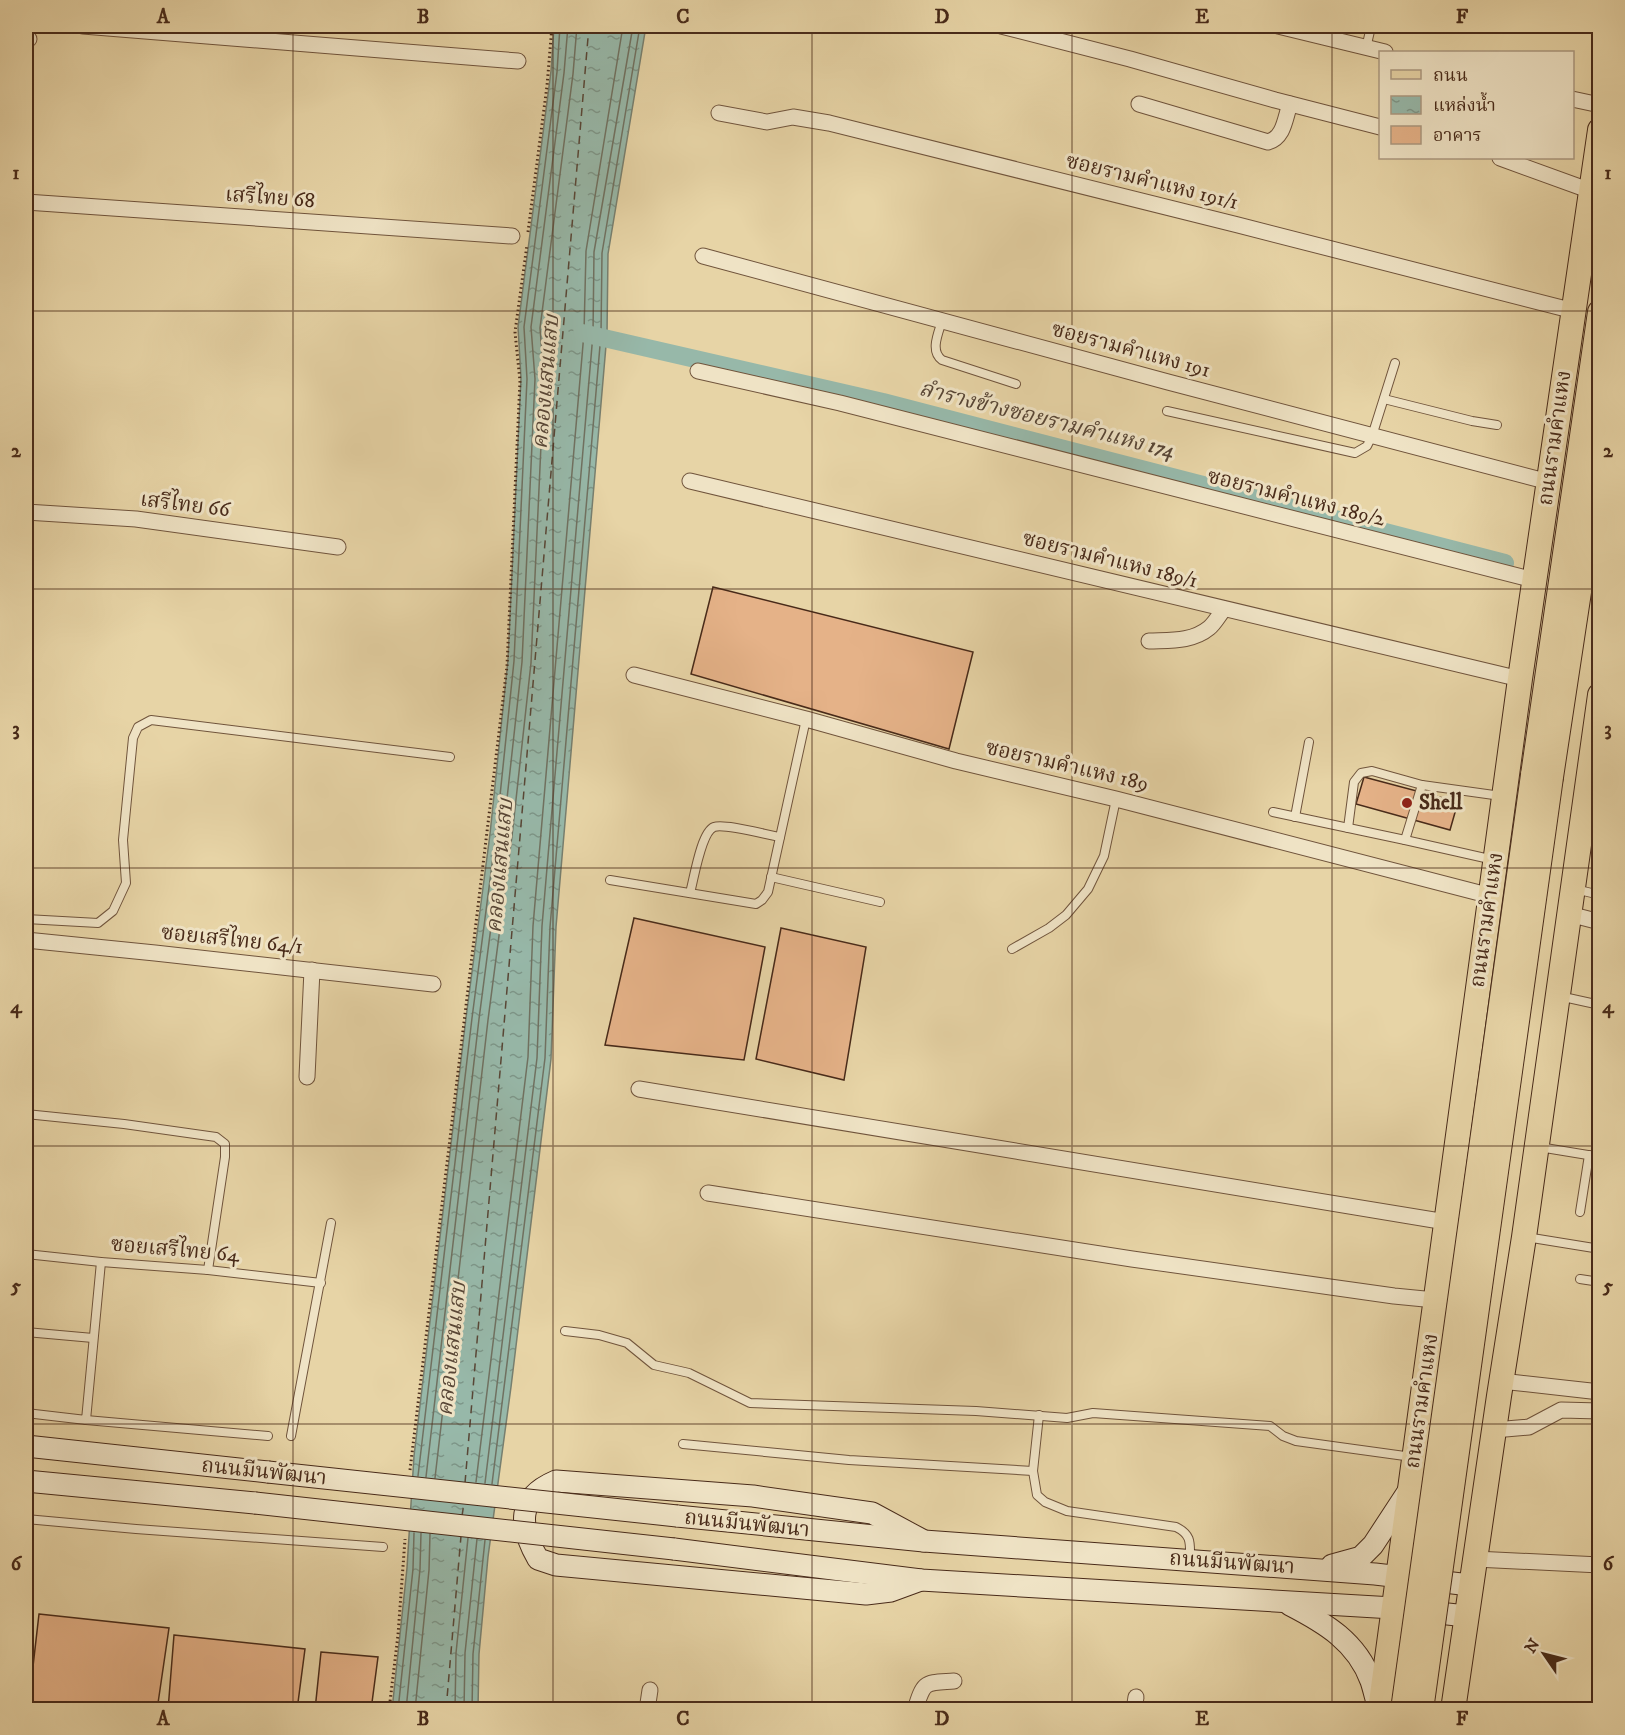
<svg xmlns="http://www.w3.org/2000/svg" width="1625" height="1735" font-family="'IM FELL DW Pica','Noto Serif Thai',serif">
<style>
.water{fill:url(#water-ripples);stroke:#777f6f;stroke-width:1.5}
.lines{fill:none;stroke-linecap:round;stroke-linejoin:round}
.shore{stroke:#707161;stroke-width:1.5}
.canal{stroke:#97b8a9;stroke-width:18}
.ferry{stroke:#584636;stroke-width:1.5;stroke-dasharray:8 6;stroke-linecap:butt}
.building{fill:#e5b288;stroke:#482a19;stroke-width:1.5}
.lane-casing{stroke:#70543c;stroke-width:10}
.street-casing{stroke:#70543c;stroke-width:17}
.secondary-casing{stroke:#482a19;stroke-width:23}
.primary-casing{stroke:#482a19;stroke-width:26}
.path{stroke:#482a19;stroke-width:3;stroke-dasharray:1.5 3;stroke-linecap:butt}
.lane{stroke:#efe3c5;stroke-width:8}
.street{stroke:#efe3c5;stroke-width:15}
.secondary{stroke:#efe3c5;stroke-width:21}
.primary{stroke:#e7d4a6;stroke-width:24}
.secondary-bridge-casing{stroke:#482a19;stroke-width:23;stroke-linecap:butt}
.primary-bridge-casing{stroke:#482a19;stroke-width:26;stroke-linecap:butt}
.secondary-bridge{stroke:#efe3c5;stroke-width:21}
.primary-bridge{stroke:#e7d4a6;stroke-width:24}
.grid{fill:none;stroke:#482a19;stroke-width:1.5;stroke-opacity:0.55}
.poi-dot{fill:#8f2418;stroke:#efe3c5;stroke-width:2}
.labels{text-anchor:middle;dominant-baseline:central;stroke-width:6;stroke-linejoin:round;paint-order:stroke}
.street-label{font-size:21px;fill:#482a19;stroke:#efe3c5}
.poi-label{font-size:21px;font-weight:bold;fill:#482a19;stroke:#efe3c5;text-anchor:start}
.water-label{font-size:22px;font-style:italic;fill:#584636;stroke:#efe3c5}
.neatline{fill:none;stroke:#482a19;stroke-width:2}
.grid-label{font-size:20px;text-anchor:middle;font-weight:bold;fill:#482a19}
</style>
<defs>
<pattern id="water-ripples" width="26" height="14" patternUnits="userSpaceOnUse" patternTransform="scale(1.5)"><rect width="26" height="14" fill="#97b8a9"/><path d="M2 4q2-2 4 0t4 0M15 11q2-2 4 0t4 0" fill="none" stroke="#7d9689"/></pattern>
</defs>
<rect width="100%" height="100%" fill="#e7d4a6"/>
<filter id="stains"><feTurbulence type="fractalNoise" baseFrequency=".00333" numOctaves="4"/><feColorMatrix values="0 0 0 0 .2 0 0 0 0 .09 0 0 0 0 .02 0 0 0 .5 -.17"/></filter>
<radialGradient id="worn" r=".72"><stop offset=".6" stop-color="#630" stop-opacity="0"/><stop offset="1" stop-color="#630" stop-opacity=".3"/></radialGradient>
<path class="water" d="M554 26H646L608 254 607 334 556 927 551 1059 511 1387 488 1557 479 1654 478 1709 392 1710 407 1568 414 1456 466 1018 490 834 508 660 521 378 518 327 551 71Z"/>
<g class="lines">
<g class="shore">
<path d="M418 1476 472 1018 496 834 514 661 527 379 524 327 557 72 560 26"/>
<path d="M426 1477 479 1019 503 835 522 662 535 379 531 327 564 73 568 26"/>
<path d="M435 1478 488 1020 512 836 531 663 544 380 540 328 573 74 577 26"/>
<path d="M476 1482 528 1057 533 926 584 333 586 251 623 26"/>
<path d="M485 1483 537 1058 542 926 593 334 594 252 633 26"/>
<path d="M492 1484 545 1058 550 927 601 334 602 253 640 26"/>
<path d="M398 1710 413 1569 414 1533"/>
<path d="M406 1710 420 1569 421 1533"/>
<path d="M415 1710 429 1570 430 1534"/>
<path d="M455 1710 456 1653 468 1538"/>
<path d="M464 1710 465 1653 477 1539"/>
<path d="M472 1710 473 1654 485 1540"/>
</g>
<path class="canal" d="M582 333 883 402 1505 563"/>
<g class="ferry">
<path d="M465 1483 589 26"/>
<path d="M462 1516 464 1503"/>
<path d="M446 1710 461 1536"/>
</g>
</g>
<g class="building">
<path d="M713 587 973 652 949 749 691 674Z"/>
<path d="M1364 777 1458 802 1450 830 1356 804Z"/>
<path d="M634 918 765 947 744 1060 605 1045Z"/>
<path d="M781 928 866 947 844 1080 756 1059Z"/>
<path d="M39 1614 169 1628 157 1710H28Z"/>
<path d="M174 1635 305 1649 297 1710H168Z"/>
<path d="M321 1652 378 1657 371 1710H315Z"/>
</g>
<g class="lines">
<defs>
<g id="lane">
<path d="M1366 48 1371 27 1373 26"/>
<path d="M942 321C938 334 930 351 942 360L1016 384"/>
<path d="M1384 399 1472 421 1497 425"/>
<path d="M1167 411 1355 453 1367 446 1372 436 1395 363"/>
<path d="M1273 812 1405 840"/>
<path d="M1295 817 1309 742"/>
<path d="M1585 824 1600 828"/>
<path d="M1348 828 1354 782 1361 773 1372 771 1422 785"/>
<path d="M1494 860 1405 840 1422 785 1501 796"/>
<path d="M771 877 880 902"/>
<path d="M610 880 756 904 762 900 768 892 806 719"/>
<path d="M1575 889 1600 895"/>
<path d="M690 893C694 879 701 832 714 827 724 823 767 835 780 837"/>
<path d="M26 919 98 923 113 911 126 883 123 840 133 738 138 727 151 720 450 757"/>
<path d="M1012 949 1049 928 1066 915 1088 889 1104 856 1116 799"/>
<path d="M1559 996 1600 1005"/>
<path d="M26 1114 124 1124 216 1137 225 1144V1157L208 1270"/>
<path d="M1539 1147 1600 1157"/>
<path d="M1580 1212 1589 1155"/>
<path d="M1526 1237 1600 1249"/>
<path d="M26 1254 101 1262 208 1270 321 1283"/>
<path d="M1580 1279 1600 1282"/>
<path d="M565 1331 599 1335 627 1343 654 1365 689 1373 750 1403 976 1411 1067 1418 1093 1413 1270 1426 1283 1436 1296 1441 1412 1457"/>
<path d="M26 1332 93 1338"/>
<path d="M26 1413 86 1420 101 1262"/>
<path d="M1039 1415 1033 1471 1037 1495 1045 1502 1067 1511 1176 1527C1192 1535 1190 1543 1190 1559"/>
<path d="M86 1420 268 1436"/>
<path d="M291 1436 331 1223"/>
<path d="M683 1444 849 1460 1033 1471"/>
<path d="M26 1519 136 1529 383 1547"/>
</g>
<g id="street">
<path d="M83 26 518 61"/>
<path d="M1001 26 1130 59 1275 100 1380 127"/>
<path d="M1278 26 1385 52"/>
<path d="M26 39H29"/>
<path d="M1572 99 1600 105"/>
<path d="M1139 104 1268 142C1284 138 1285 118 1290 104"/>
<path d="M719 113 767 122 793 117 829 123 1238 225 1574 311"/>
<path d="M1500 158 1591 191"/>
<path d="M26 202 512 236"/>
<path d="M703 256 1168 382 1549 482"/>
<path d="M698 371 840 403 1534 580"/>
<path d="M690 481 1520 679"/>
<path d="M26 512 136 519 338 547"/>
<path d="M1149 641C1170 640 1192 642 1209 628 1215 623 1219 615 1224 609"/>
<path d="M634 675 806 719 956 761 1116 799 1491 896"/>
<path d="M1569 914 1600 922"/>
<path d="M26 940 155 953 433 984"/>
<path d="M307 1077 312 970"/>
<path d="M639 1089 1446 1222"/>
<path d="M708 1193 1132 1259 1394 1296 1435 1300"/>
<path d="M1501 1381 1600 1392"/>
<path d="M1494 1430 1529 1427 1561 1410 1600 1411"/>
<path d="M1475 1559 1600 1565"/>
<path d="M647 1710 650 1690"/>
<path d="M915 1710C924 1680 925 1683 954 1681"/>
<path d="M1134 1710 1136 1697"/>
</g>
<g id="secondary">
<path d="M26 1446 268 1472"/>
<path d="M26 1481 255 1503"/>
<path d="M677 1516 924 1541 1375 1574 1470 1585"/>
<path d="M674 1549 921 1580 1393 1608 1466 1616"/>
<path d="M1332 1565 1361 1557 1373 1545 1409 1490"/>
<path d="M921 1580 891 1591 866 1594 556 1565 538 1559C519 1526 516 1498 556 1481L753 1496 872 1513 924 1541"/>
<path d="M1290 1605C1325 1623 1357 1642 1371 1681 1374 1690 1376 1700 1379 1709"/>
</g>
<g id="primary">
<path d="M1533 775 1600 312"/>
<path d="M1551 777 1600 453"/>
<path d="M1380 1710 1520 679 1600 130"/>
<path d="M1453 1710 1499 1396 1524 1237 1600 695"/>
</g>
</defs>
<use href="#lane" class="lane-casing"/>
<use href="#street" class="street-casing"/>
<use href="#secondary" class="secondary-casing"/>
<use href="#primary" class="primary-casing"/>
<g class="path">
<path d="M528 232 547 86 552 26"/>
<path d="M410 1470 507 666 520 381 515 332 527 245"/>
<path d="M389 1710 398 1635 405 1539"/>
</g>
<use href="#lane" class="lane"/>
<use href="#street" class="street"/>
<use href="#secondary" class="secondary"/>
<use href="#primary" class="primary"/>
<defs>
<g id="secondary-bridge">
<path d="M268 1472 677 1516"/>
<path d="M255 1503 674 1549"/>
</g>
<g id="primary-bridge">
<path d="M1403 1710 1533 775"/>
<path d="M1421 1710 1551 777"/>
</g>
</defs>
<use href="#secondary-bridge" class="secondary-bridge-casing"/>
<use href="#primary-bridge" class="primary-bridge-casing"/>
<use href="#secondary-bridge" class="secondary-bridge"/>
<use href="#primary-bridge" class="primary-bridge"/>
</g>
<path class="grid" d="M293 26V1710M553 26V1710M812 26V1710M1072 26V1710M1332 26V1710M26 311H1600M26 589H1600M26 868H1600M26 1146H1600M26 1424H1600"/>
<circle class="poi-dot" cx="1407" cy="803" r="6"/>
<g class="labels">
<g class="street-label">
<text transform="translate(1152 182) rotate(14)">ซอยรามคำแหง 191/1</text>
<text transform="translate(270 198) rotate(4)">เสรีไทย 68</text>
<text transform="translate(1131 350) rotate(15)">ซอยรามคำแหง 191</text>
<text transform="translate(1555 438) rotate(-82)">ถนนรามคำแหง</text>
<text transform="translate(1296 498) rotate(14)">ซอยรามคำแหง 189/2</text>
<text transform="translate(185 505) rotate(7)">เสรีไทย 66</text>
<text transform="translate(1110 560) rotate(14)">ซอยรามคำแหง 189/1</text>
<text transform="translate(1067 766) rotate(13)">ซอยรามคำแหง 189</text>
<text transform="translate(1487 920) rotate(-82)">ถนนรามคำแหง</text>
<text transform="translate(232 940) rotate(6)">ซอยเสรีไทย 64/1</text>
<text transform="translate(175 1250) rotate(5)">ซอยเสรีไทย 64</text>
<text transform="translate(1422 1401) rotate(-82)">ถนนรามคำแหง</text>
<text transform="translate(264 1472) rotate(6)">ถนนมีนพัฒนา</text>
<text transform="translate(747 1524) rotate(6)">ถนนมีนพัฒนา</text>
<text transform="translate(1232 1563) rotate(4)">ถนนมีนพัฒนา</text>
</g>
<g class="poi-label">
<text x="1419" y="803">Shell</text>
</g>
<g class="water-label">
<text transform="translate(546 382) rotate(-85)">คลองแสนแสบ</text>
<text transform="translate(1047 420) rotate(14)">ลำรางข้างซอยรามคำแหง 174</text>
<text transform="translate(500 866) rotate(-85)">คลองแสนแสบ</text>
<text transform="translate(452 1349) rotate(-84)">คลองแสนแสบ</text>
</g>
</g>
<rect width="1625" height="1735" fill="none" stroke="#e7d4a6" stroke-width="66"/>
<rect x="1379" y="51" width="195" height="108" fill="#efe3c5" stroke="#ac9980" stroke-width="1.5"/>
<rect x="1391" y="70" width="30" height="9" fill="#e7d4a6" stroke="#ac9980" stroke-width="1.5"/>
<text x="1433" y="81" font-size="18" fill="#482a19">ถนน</text>
<rect x="1391" y="96" width="30" height="18" fill="url(#water-ripples)" stroke="#ac9980" stroke-width="1.5"/>
<text x="1433" y="111" font-size="18" fill="#482a19">แหล่งน้ำ</text>
<rect x="1391" y="126" width="30" height="18" fill="#e5b288" stroke="#ac9980" stroke-width="1.5"/>
<text x="1433" y="141" font-size="18" fill="#482a19">อาคาร</text>
<g transform="translate(1544 1654) rotate(305)" stroke="#efe3c5" stroke-width="4.5" paint-order="stroke">
<path d="M0-4.5L10 22L0 15L-10 22Z" fill="#482a19"/>
<text y="-9" font-size="16" font-weight="bold" text-anchor="middle" fill="#482a19">N</text>
</g>
<rect x="33" y="33" width="1559" height="1669" class="neatline"/>
<g class="grid-label">
<text x="163" y="23">A</text>
<text x="423" y="23">B</text>
<text x="683" y="23">C</text>
<text x="942" y="23">D</text>
<text x="1202" y="23">E</text>
<text x="1462" y="23">F</text>
<text x="16" y="179">1</text>
<text x="1608" y="179">1</text>
<text x="16" y="457">2</text>
<text x="1608" y="457">2</text>
<text x="16" y="735">3</text>
<text x="1608" y="735">3</text>
<text x="16" y="1013">4</text>
<text x="1608" y="1013">4</text>
<text x="16" y="1292">5</text>
<text x="1608" y="1292">5</text>
<text x="16" y="1570">6</text>
<text x="1608" y="1570">6</text>
<text x="163" y="1725">A</text>
<text x="423" y="1725">B</text>
<text x="683" y="1725">C</text>
<text x="942" y="1725">D</text>
<text x="1202" y="1725">E</text>
<text x="1462" y="1725">F</text>
</g>
<rect width="100%" height="100%" filter="url(#stains)"/>
<rect width="100%" height="100%" fill="url(#worn)"/>
</svg>
